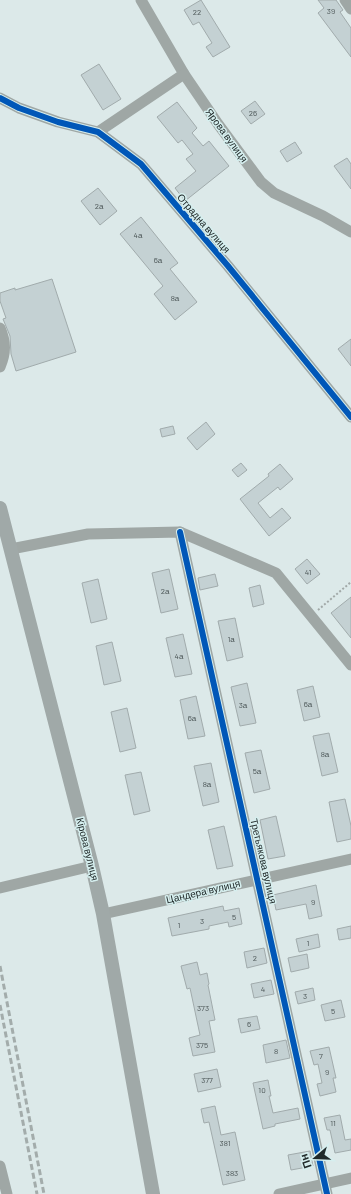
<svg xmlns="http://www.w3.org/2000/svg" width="351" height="1194" font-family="Barlow,sans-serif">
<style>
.building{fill:#c4d1d3;stroke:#a1abac}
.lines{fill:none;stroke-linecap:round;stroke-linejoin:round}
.path{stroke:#a2a9a8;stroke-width:2;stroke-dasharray:2 2;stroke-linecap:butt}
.minor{stroke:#9fa7a5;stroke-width:11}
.major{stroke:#a0a9a8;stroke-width:14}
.rail{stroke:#a3acab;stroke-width:3;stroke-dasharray:6 3;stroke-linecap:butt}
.cycleway-casing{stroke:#d6efef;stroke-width:8}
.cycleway{stroke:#0057b8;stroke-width:6}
.labels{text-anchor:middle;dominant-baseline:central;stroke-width:3;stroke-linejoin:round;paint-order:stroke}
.number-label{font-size:8px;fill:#4a5455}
.street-label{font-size:10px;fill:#212a2a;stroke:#d6efef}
</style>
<rect width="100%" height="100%" fill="#dce9e9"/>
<g class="building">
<path d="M201 0 230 47 213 57 206 47 212 43 199 22 193 25 184 10Z"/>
<path d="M318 0H336L343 10 340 12 351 28V57L318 13 324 8Z"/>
<path d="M99 64 121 99 103 110 81 75Z"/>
<path d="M255 101 265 114 251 124 241 111Z"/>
<path d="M177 102 197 128 192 133 203 146 209 141 229 166 185 201 175 188 196 171 186 159 193 154 182 140 178 143 157 117Z"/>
<path d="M295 142 302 153 287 162 280 151Z"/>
<path d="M347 158 351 164V189L334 166Z"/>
<path d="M98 188 117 211 100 225 81 201Z"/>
<path d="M141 217 178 263 170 269 197 302 175 320 154 294 163 286 120 234Z"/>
<path d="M52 279 76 352 16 371 11 354 10 336 3 319 6 318 0 301V293L15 288V290Z"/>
<path d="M351 339V366L338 349Z"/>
<path d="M206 422 215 434 197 450 187 438Z"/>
<path d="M173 426 175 434 162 437 160 429Z"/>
<path d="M241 463 247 470 238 477 232 470Z"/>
<path d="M280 464 293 479 280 490 278 487 258 503 270 518 282 508 291 518 269 536 240 499 269 476 268 474Z"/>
<path d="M307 559 320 574 307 584 295 569Z"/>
<path d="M169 569 178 609 161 613 152 573Z"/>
<path d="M215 574 218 586 200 590 198 578Z"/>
<path d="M98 579 107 619 91 623 82 583Z"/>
<path d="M260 585 264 604 253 607 249 588Z"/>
<path d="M351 597V638L331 613Z"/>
<path d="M235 618 243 657 227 661 218 621Z"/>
<path d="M183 634 192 674 175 677 166 638Z"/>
<path d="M112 642 121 681 104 685 96 646Z"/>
<path d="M247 683 256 723 240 726 231 687Z"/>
<path d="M313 686 320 717 304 721 297 690Z"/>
<path d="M196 696 205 736 188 739 180 700Z"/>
<path d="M127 708 136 748 120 752 111 712Z"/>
<path d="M329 733 338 772 322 776 313 736Z"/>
<path d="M261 750 270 789 254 793 245 753Z"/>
<path d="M211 763 219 802 203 806 194 766Z"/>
<path d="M141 772 150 811 134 815 125 775Z"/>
<path d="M345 799 351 826V839L337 842 329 802Z"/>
<path d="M276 816 285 856 268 859 260 820Z"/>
<path d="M224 826 233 866 217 869 208 830Z"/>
<path d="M316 885 322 916 309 919 306 904 276 910 273 895Z"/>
<path d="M223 906 224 911 239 908 242 924 229 927 228 922 209 926V929L172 936 168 918Z"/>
<path d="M351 926V938L339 940 337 929Z"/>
<path d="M318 934 320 947 299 952 296 939Z"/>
<path d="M264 948 267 963 247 968 244 952Z"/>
<path d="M307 954 309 968 291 972 288 958Z"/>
<path d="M197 962 200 975 207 973 209 984 208 985 215 1020 209 1021 215 1052 193 1056 189 1038 200 1035 190 988 187 989 181 966Z"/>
<path d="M271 980 274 994 254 998 251 984Z"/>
<path d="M313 988 315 1000 298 1004 295 992Z"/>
<path d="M341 1000 345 1017 325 1021 321 1005Z"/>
<path d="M257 1016 260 1029 241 1033 238 1019Z"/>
<path d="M286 1040 290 1058 266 1063 263 1045Z"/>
<path d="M329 1047 336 1078H333L336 1092 320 1096 317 1084 322 1083 318 1064 314 1065 310 1051Z"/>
<path d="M217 1069 221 1087 198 1092 194 1074Z"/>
<path d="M268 1080 271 1096H269L273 1113 298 1108 300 1119 275 1124V1126L263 1129 253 1083Z"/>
<path d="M215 1106 221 1135 235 1132 245 1180 223 1185 209 1122 204 1123 201 1109Z"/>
<path d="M340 1115 345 1140 351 1139V1150L335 1153 330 1130H327L324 1118Z"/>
<path d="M310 1151 313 1166 291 1170 288 1155Z"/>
</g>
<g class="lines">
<path class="path" d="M318 610 351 582"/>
<g class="minor">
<path d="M141 0 184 74 218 124 261 182 274 193 323 216 351 232"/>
<path d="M345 0 351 9"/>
<path d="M0 98 19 108 58 122 98 132 141 164 228 266 351 417"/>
<path d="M98 132 184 74"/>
<path d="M0 328C6 342 6 353 0 367"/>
<path d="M180 532 327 1194"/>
<path d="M11 549 88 534 180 532 276 573 351 665"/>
<path d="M0 888 92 866"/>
<path d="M103 914 351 859"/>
<path d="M0 1166 7 1194"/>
<path d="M279 1194 351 1178"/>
</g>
<path class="major" d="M0 508 92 866 103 914 153 1194"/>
<g class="rail">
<path d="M0 966 44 1194"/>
<path d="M0 1005 37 1194"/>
</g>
<defs>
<g id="cycleway">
<path d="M0 98 19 108 58 122 98 132 141 164 228 266 351 417"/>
<path d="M180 532 327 1194"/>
</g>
</defs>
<use href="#cycleway" class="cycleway-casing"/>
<use href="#cycleway" class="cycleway"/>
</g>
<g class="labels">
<g class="number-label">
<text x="331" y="11">39</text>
<text x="197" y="12">22</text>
<text x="253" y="113">26</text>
<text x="99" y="206">2а</text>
<text x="138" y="235">4а</text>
<text x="158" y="260">6а</text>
<text x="175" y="298">8а</text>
<text x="308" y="572">41</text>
<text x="165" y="591">2а</text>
<text x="231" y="639">1а</text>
<text x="179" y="656">4а</text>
<text x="308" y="704">6а</text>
<text x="243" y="705">3а</text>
<text x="192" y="718">6а</text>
<text x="325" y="754">8а</text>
<text x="257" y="771">5а</text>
<text x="207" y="784">8а</text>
<text x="313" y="902">9</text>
<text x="234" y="917">5</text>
<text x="202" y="921">3</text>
<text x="179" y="925">1</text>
<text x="308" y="943">1</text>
<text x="255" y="958">2</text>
<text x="263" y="989">4</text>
<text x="305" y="996">3</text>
<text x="203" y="1008">373</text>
<text x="333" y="1011">5</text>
<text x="249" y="1024">6</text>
<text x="202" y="1045">375</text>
<text x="276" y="1051">8</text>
<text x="321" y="1056">7</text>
<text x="327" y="1072">9</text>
<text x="207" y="1080">377</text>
<text x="262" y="1090">10</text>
<text x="333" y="1123">11</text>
<text x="225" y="1143">381</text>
<text x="232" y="1173">383</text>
</g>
<g class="street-label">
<text transform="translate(227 135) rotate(54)">Ярова вулиця</text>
<text transform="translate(204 223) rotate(49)">Отрадна вулиця</text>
<text transform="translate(88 849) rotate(76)">Кірова вулиця</text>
<text transform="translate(264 861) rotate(77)">Третьякова вулиця</text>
<text transform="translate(203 891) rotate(-13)">Цандера вулиця</text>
</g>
</g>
<g transform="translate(315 1158) rotate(251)" stroke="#d6efef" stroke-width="3" paint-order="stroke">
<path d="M0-3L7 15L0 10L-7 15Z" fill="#212a2a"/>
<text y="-6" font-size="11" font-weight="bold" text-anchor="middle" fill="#212a2a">Пн</text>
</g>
</svg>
